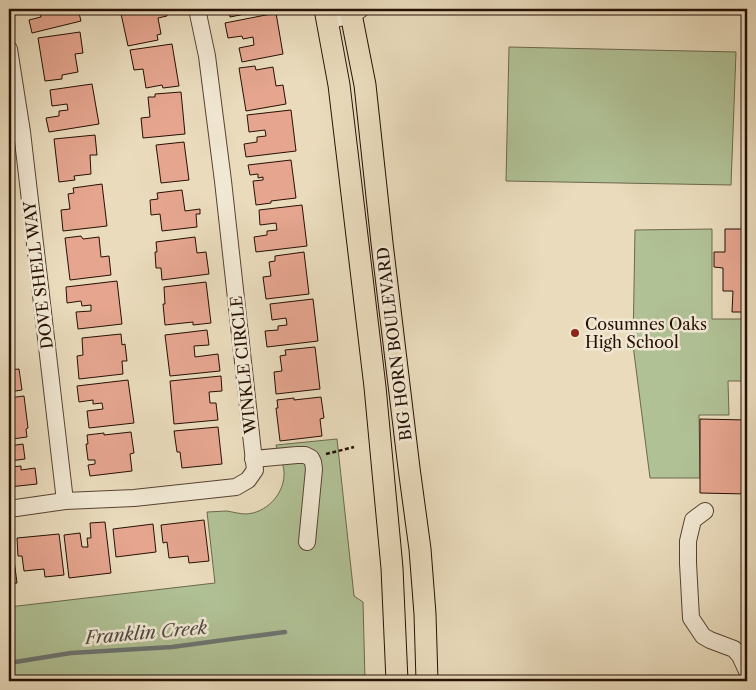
<svg xmlns="http://www.w3.org/2000/svg" width="756" height="690" font-family="'Libre Caslon Text',serif">
<style>
.green{fill:#b0c195;stroke:#6c684c}
.lines{fill:none;stroke-linecap:round;stroke-linejoin:round}
.stream{stroke:#6d7572;stroke-width:4.5}
.building{fill:#e5a58f;stroke:#271004}
.minor-casing{stroke:#584332;stroke-width:18}
.major-casing{stroke:#271004;stroke-width:23}
.path{stroke:#271004;stroke-width:2.5;stroke-dasharray:4 2.5;stroke-linecap:butt}
.minor{stroke:#f1e8d3;stroke-width:16}
.major{stroke:#e9dbbc;stroke-width:21}
.poi-dot{fill:#8f2418;stroke:#f1e8d3;stroke-width:2}
.labels{text-anchor:middle;dominant-baseline:central;stroke-width:5;stroke-linejoin:round;paint-order:stroke}
.street-label{font-size:16px;fill:#271004;stroke:#f1e8d3}
.poi-label{font-size:16px;fill:#271004;stroke:#f1e8d3;text-anchor:start}
.water-label{font-size:18px;font-style:italic;fill:#504b44;stroke:#f1e8d3}
</style>
<rect width="100%" height="100%" fill="#e9dbbc"/>
<filter id="stains"><feTurbulence type="fractalNoise" baseFrequency=".004" numOctaves="4"/><feColorMatrix values="0 0 0 0 .2 0 0 0 0 .09 0 0 0 0 .02 0 0 0 .5 -.17"/></filter>
<radialGradient id="worn" r=".72"><stop offset=".6" stop-color="#630" stop-opacity="0"/><stop offset="1" stop-color="#630" stop-opacity=".3"/></radialGradient>
<g class="green">
<path d="M509 47 736 52 731 185 506 181Z"/>
<path d="M712 229V319H747V381H728L729 415H699L700 478H650L633 345 635 230Z"/>
<path d="M337 439 354 596 363 602 365 680 347 681 346 679H334L331 681H284L279 680 9 681V607L215 583 207 512C214 512 220 511 227 511 233 512 240 514 246 514 266 513 283 495 284 476 285 466 279 455 276 445Z"/>
</g>
<g class="lines">
<path class="stream" d="M9 663 71 653 172 647 285 632"/>
</g>
<g class="building">
<path d="M48 9H78L81 21 32 33 29 20 41 17 40 12Z"/>
<path d="M120 9H166L167 16 158 18 161 34 157 35 158 40 128 46Z"/>
<path d="M229 9H270L230 17Z"/>
<path d="M276 13 283 54 242 62 239 48 254 45 253 37 243 39 242 36 228 38 225 23Z"/>
<path d="M80 32 83 53 75 54 78 72 62 75V79L45 81 38 38Z"/>
<path d="M172 44 179 86 163 88 162 85 146 88 143 69 134 70 130 50Z"/>
<path d="M255 66 256 70 273 67 276 86 283 85 286 104 246 111 239 68Z"/>
<path d="M92 84 99 124 49 132 46 118 59 116V111L68 110 67 104 52 106 50 90Z"/>
<path d="M181 92 185 134 143 138 141 118 150 117 148 97H155V94Z"/>
<path d="M291 110 296 151 246 157 244 144 257 142V137L266 136 265 130 249 132 247 115Z"/>
<path d="M95 135 97 155H90L91 174 74 176 75 180 59 182 54 139Z"/>
<path d="M184 142 189 180 161 183 156 145Z"/>
<path d="M291 160 296 198 271 201V203L256 205 253 181 263 180V177L258 178V174L250 175 248 165Z"/>
<path d="M102 184 107 226 63 231 61 210 70 209 68 194 74 193 73 188Z"/>
<path d="M182 190 185 211 200 209V214H196L197 227 162 231 160 214 151 215 150 200 158 199 157 193Z"/>
<path d="M302 205 307 246 256 252 254 237 267 235V231L277 230 276 223 260 225 259 210Z"/>
<path d="M725 229H747V312H732L733 291H723V268L714 267V252H725Z"/>
<path d="M9 232H11L13 248 9 249Z"/>
<path d="M81 236 83 239 99 237 101 257 109 256 111 275 70 280 65 238Z"/>
<path d="M195 237 197 253 206 252 209 274 162 280 161 268H156L155 252H157L156 242Z"/>
<path d="M304 252 309 294 266 299 263 277 271 276 269 262 275 261V256Z"/>
<path d="M117 281 122 324 78 329 76 312 91 311V305L82 306 81 301 67 303 66 287Z"/>
<path d="M206 282 211 323 193 325V322L165 325 163 304H165L164 287Z"/>
<path d="M313 299 318 341 267 347 265 331 278 330V326L287 325 286 318 272 320 270 304Z"/>
<path d="M9 305 13 343H9Z"/>
<path d="M207 330 209 345 194 346 195 357 218 354 220 371 170 376 165 335Z"/>
<path d="M121 334 122 345 125 344 127 361H122L123 374 79 379 77 356 83 355 82 338Z"/>
<path d="M315 347 320 389 276 394 274 372 282 371 280 356 286 355 285 350Z"/>
<path d="M19 369 22 390 9 392V370Z"/>
<path d="M221 376 222 391 209 392 210 403H216L218 420 174 424 170 381Z"/>
<path d="M128 380 134 423 89 428 87 411 103 409 102 403 93 404V400L79 402 77 386Z"/>
<path d="M24 396 28 428 26 429 27 437 12 439 11 436H9V398Z"/>
<path d="M321 397 324 418 320 419 322 436 280 441 276 408H278L277 400 294 398V400Z"/>
<path d="M700 419 747 420V494L700 493Z"/>
<path d="M218 427 222 464 182 468 180 452H177L174 431Z"/>
<path d="M131 432 134 453 130 454 132 471 90 476 88 465 95 464V460H88L86 444H88L87 435 104 433V435Z"/>
<path d="M23 444 25 459 10 461 11 467 21 466V470L35 468 37 484 9 487V446Z"/>
<path d="M204 520 209 561 189 563 188 556 169 558 167 542 163 543 161 525Z"/>
<path d="M105 522 111 573 69 578 64 535 80 533 82 547H88L87 538H91L90 523Z"/>
<path d="M153 524 156 552 116 557 113 529Z"/>
<path d="M59 534 64 575 45 577 44 569 24 571 22 556H18L17 538Z"/>
<path d="M13 552 17 583 9 584V553Z"/>
</g>
<g class="lines">
<defs>
<g id="minor">
<path d="M327 21 352 15 361 9"/>
<path d="M9 49 22 132 65 501"/>
<path d="M253 459 297 455H305L311 458 313 462 314 469 307 542"/>
<path d="M9 509 65 501 134 498 236 487 248 480 255 470 223 181 207 56 197 9"/>
<path d="M705 511 693 520 688 541V563L691 618 703 636 710 640 734 649 740 656 747 671"/>
</g>
<g id="major">
<path d="M325 9 339 85 375 387 392 568 397 681"/>
<path d="M350 9 365 85 382 243 409 468 420 549 425 614 427 681"/>
</g>
</defs>
<use href="#minor" class="minor-casing"/>
<use href="#major" class="major-casing"/>
<path class="path" d="M326 454 354 447"/>
<use href="#minor" class="minor"/>
<use href="#major" class="major"/>
</g>
<circle class="poi-dot" cx="575" cy="333" r="5"/>
<g class="labels">
<g class="street-label">
<text transform="translate(38 275) rotate(-97)">DOVE SHELL WAY</text>
<text transform="translate(394 344) rotate(-97)">BIG HORN BOULEVARD</text>
<text transform="translate(243 365) rotate(-96)">WINKLE CIRCLE</text>
</g>
<g class="poi-label">
<text x="585" y="324">Cosumnes Oaks<tspan x="585" dy="18">High School</tspan></text>
</g>
<g class="water-label">
<text transform="translate(146 633) rotate(-5)">Franklin Creek</text>
</g>
</g>
<rect width="756" height="690" fill="none" stroke="#e9dbbc" stroke-width="30"/>
<rect x="10" y="10" width="736" height="670" fill="none" stroke="#271004" stroke-width="2.5"/>
<rect x="15" y="15" width="726" height="660" fill="none" stroke="#271004"/>
<rect width="100%" height="100%" filter="url(#stains)"/>
<rect width="100%" height="100%" fill="url(#worn)"/>
</svg>
